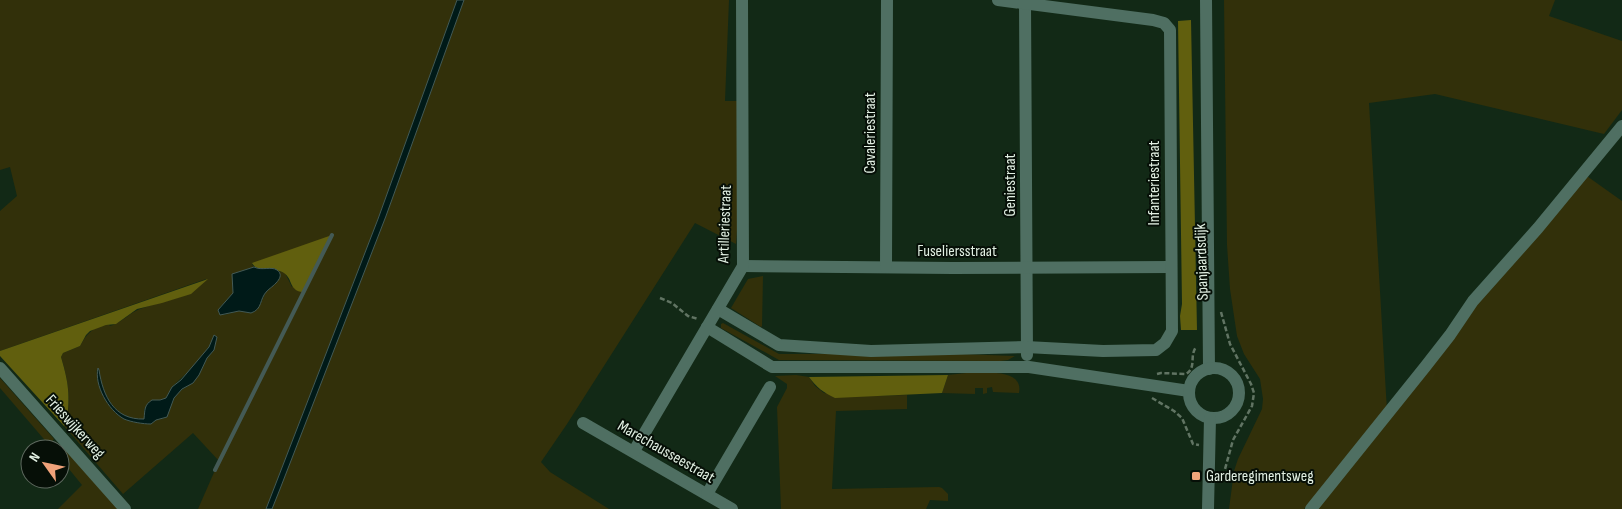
<svg xmlns="http://www.w3.org/2000/svg" width="1622" height="509" font-family="'Sofia Sans Condensed',sans-serif">
<style>
.green{fill:#32300a;fill-rule:evenodd}
.forest{fill:#615f0e}
.water{fill:#001a18;stroke:#445a55}
.lines{fill:none;stroke-linecap:round;stroke-linejoin:round}
.stream{stroke:#445a55;stroke-width:4}
.path{stroke:#617463;stroke-width:2.5;stroke-dasharray:5 2.5;stroke-linecap:butt}
.minor{stroke:#4f6f62;stroke-width:12}
.poi-dot{fill:#f0a27a;stroke:#060f07;stroke-width:2}
.labels{text-anchor:middle;dominant-baseline:central;stroke-width:4;stroke-linejoin:round;paint-order:stroke}
.street-label{font-size:16px;fill:#e2f0e3;stroke:#060f07}
.poi-label{font-size:16px;fill:#e2f0e3;stroke:#060f07;text-anchor:start}
</style>
<rect width="100%" height="100%" fill="#122916"/>
<g class="green">
<path d="M0 0H457L378 219 266 509H198L219 461 193 433 123 494 64 426 67 423C70 396 69 383 61 357L63 353 80 346C86 335 92 327 106 325 111 324 108 327 113 325 123 321 131 312 140 309 163 300 190 300 206 279L0 351V211L17 196 10 167 0 170ZM332 236 292 287 285 273 279 271 280 275 266 292 261 303 251 313 239 311 224 315 220 307 233 293 232 274 254 267 252 264ZM213 337 214 350 207 358 203 367 188 386 177 393 165 418 156 420 151 424H145L128 421 120 416 115 412 100 388 96 369C105 394 112 420 144 419V409L155 400C157 400 161 401 163 400 168 398 169 390 172 387 185 374 208 355 213 337Z"/>
<path d="M464 0H729L725 101H737L738 217 736 244 695 223 567 424 541 462 550 472 609 509H272L386 216Z"/>
<path d="M1224 0H1555L1549 16 1622 41V110L1604 134 1435 94 1369 103 1387 411 1304 509H1229L1234 471 1238 459 1262 409 1263 399 1260 379 1244 354 1237 336 1230 289 1227 245Z"/>
<path d="M1584 174 1622 201V509H1315L1469 314Z"/>
<path d="M763 276 762 326 761 327 731 308 748 279Z"/>
<path d="M723 323 779 354H960L1015 356 1008 360 1000 361 779 360 721 328V324Z"/>
<path d="M966 373C982 374 1024 367 1019 393L993 392 992 387 987 388V393L983 394V388H975V394L942 393 948 375Z"/>
<path d="M796 375 809 377 815 386 824 393 866 396 907 395V409L836 411 832 489 939 487 942 488 948 494V501L930 500 926 509H781L777 407 787 388V384L775 376Z"/>
<path d="M0 378 54 439 49 445 0 388Z"/>
<path d="M57 449 66 450 119 509H58L82 485 60 458V449Z"/>
</g>
<g class="forest">
<path d="M1191 20 1197 330H1181L1180 316 1182 304 1178 21Z"/>
<path d="M332 235 303 292C289 291 293 279 284 273 274 266 258 274 252 263Z"/>
<path d="M208 279 191 294 162 303 137 309 116 324 106 325 90 331 86 335 80 346 63 353 61 357C69 384 70 395 67 423L64 426 0 356V351Z"/>
<path d="M948 375 942 393 835 398C824 393 816 387 809 377Z"/>
</g>
<g class="water">
<path d="M457 0H464L386 216 280 489 272 509H266L378 219Z"/>
<path d="M254 267C262 271 271 266 277 270 287 277 271 287 267 291 259 299 263 309 251 313L239 311 220 315 218 310 233 293 232 274Z"/>
<path d="M214 335 217 337 214 350 207 358 199 375 193 383 182 389 174 398 167 417 156 420 151 424C143 424 131 422 124 419 108 410 94 385 98 368L99 370C103 396 114 420 144 419 145 410 144 405 152 400H160L166 398 172 387 181 380 209 347Z"/>
</g>
<g class="lines">
<path class="stream" d="M215 470 332 235"/>
<g class="path">
<path d="M660 298 672 303 688 316 698 319"/>
<path d="M1221 312 1230 344 1251 384 1254 393 1252 406 1233 440 1222 480"/>
<path d="M1157 374 1161 373 1186 374C1197 367 1189 357 1196 347"/>
<path d="M1152 398 1174 411 1182 418 1193 444 1199 445"/>
</g>
<g class="minor">
<path d="M1206 0 1209 369"/>
<path d="M1025 3 1027 355"/>
<path d="M743 266 953 268 1171 267"/>
<path d="M886 267 887 0"/>
<path d="M718 309 779 345 871 351 1026 347 1103 351 1156 350 1165 343 1172 331 1170 30 1164 23 1153 20 998 0"/>
<path d="M707 327 772 367H1029L1189 391"/>
<path d="M0 368 125 509"/>
<circle cx="1214" cy="393" r="25"/>
<path d="M583 423 732 509"/>
<path d="M634 451 743 266 742 0"/>
<path d="M707 494 770 387"/>
<path d="M1208 509 1210 418"/>
<path d="M1311 509 1425 367 1450 335 1473 301 1538 228 1622 126"/>
</g>
</g>
<rect class="poi-dot" x="1191" y="471" width="10" height="10" rx="2.5"/>
<g class="labels">
<g class="street-label">
<text transform="translate(870 133) rotate(-90)">Cavaleriestraat</text>
<text transform="translate(1154 183) rotate(-90)">Infanteriestraat</text>
<text transform="translate(1010 185) rotate(-90)">Geniestraat</text>
<text transform="translate(725 224) rotate(-88)">Artilleriestraat</text>
<text x="957" y="251">Fuseliersstraat</text>
<text transform="translate(1202 262) rotate(-92)">Spanjaardsdijk</text>
<text transform="translate(75 427) rotate(48)">Frieswijkerweg</text>
<text transform="translate(666 452) rotate(30)">Marechausseestraat</text>
</g>
<g class="poi-label">
<text x="1206" y="476">Garderegimentsweg</text>
</g>
</g>
<g transform="translate(45 464) rotate(303)"><circle r="24" fill="#060f07" stroke="#5e695f"/>
<path d="M0-4L9 19L0 12L-9 19Z" fill="#f0a27a"/>
<text y="-8" font-size="14" font-weight="bold" text-anchor="middle" fill="#e2f0e3">N</text>
</g>
</svg>
